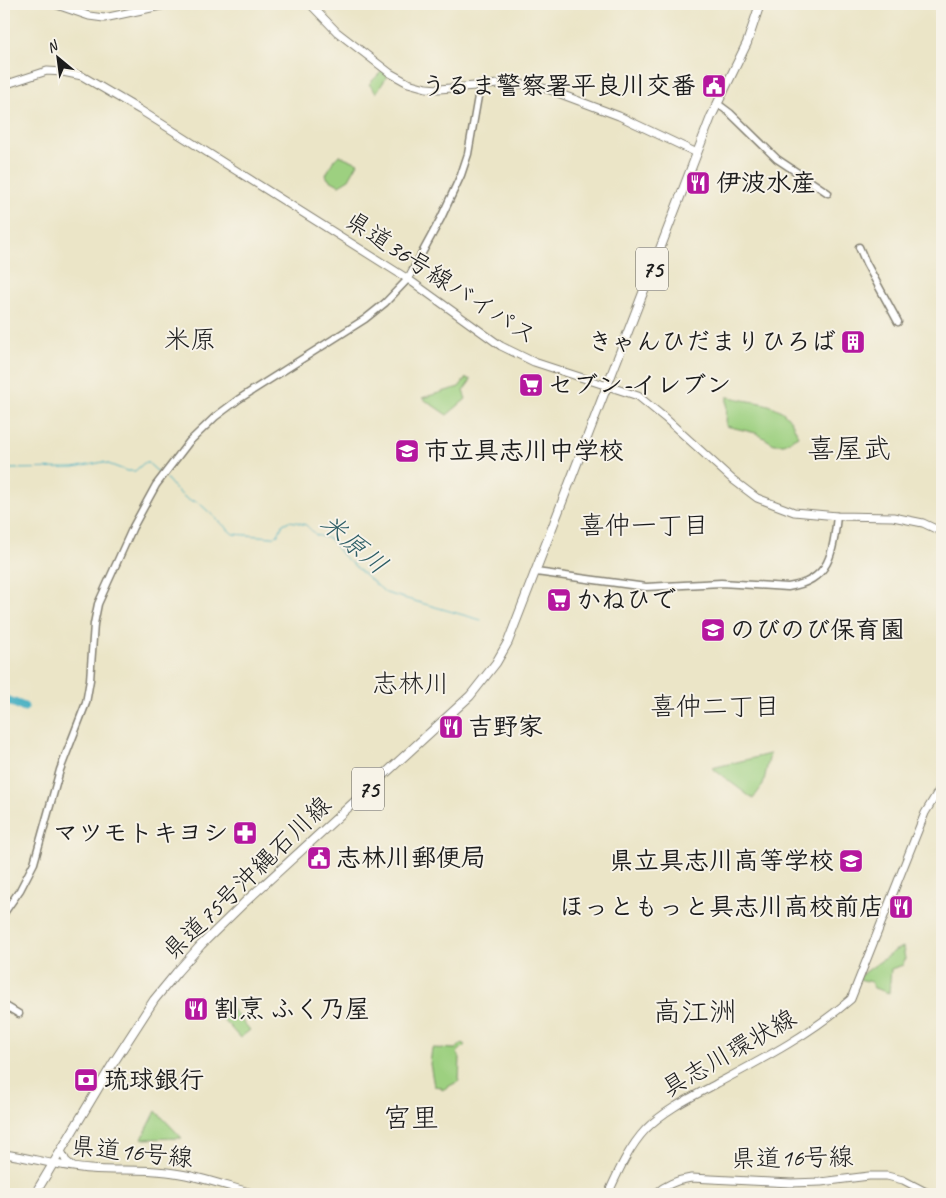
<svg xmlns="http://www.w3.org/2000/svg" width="946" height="1198" font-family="Caveat,'Klee One',sans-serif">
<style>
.green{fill:#9dd080;stroke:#5c764e}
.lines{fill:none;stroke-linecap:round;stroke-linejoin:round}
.stream{stroke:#42aec1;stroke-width:1}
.river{stroke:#42aec1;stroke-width:9}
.tertiary-casing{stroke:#848072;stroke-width:9}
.secondary-casing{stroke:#848072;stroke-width:9}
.primary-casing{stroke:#848072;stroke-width:10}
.tertiary{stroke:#fff;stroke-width:6}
.secondary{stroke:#fff;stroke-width:7}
.primary{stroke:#fff;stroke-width:8}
.labels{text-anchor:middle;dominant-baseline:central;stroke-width:4;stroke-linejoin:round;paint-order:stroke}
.shield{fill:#f7f3e8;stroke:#5e5c59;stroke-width:1}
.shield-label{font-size:24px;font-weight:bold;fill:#1c1c1c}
.poi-label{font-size:25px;font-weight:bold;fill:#1c1c1c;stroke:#f7f3e8;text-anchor:start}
.street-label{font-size:25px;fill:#1c1c1c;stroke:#f7f3e8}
.neighbourhood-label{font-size:26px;fill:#1c1c1c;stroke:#f7f3e8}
.water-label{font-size:26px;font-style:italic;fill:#2d5e66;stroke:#f7f3e8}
.quarter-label{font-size:28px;fill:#1c1c1c;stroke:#f7f3e8}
</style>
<rect width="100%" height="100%" fill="#f7f3e8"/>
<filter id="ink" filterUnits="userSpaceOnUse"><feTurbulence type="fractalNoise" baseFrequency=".02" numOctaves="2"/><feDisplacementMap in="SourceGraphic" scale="10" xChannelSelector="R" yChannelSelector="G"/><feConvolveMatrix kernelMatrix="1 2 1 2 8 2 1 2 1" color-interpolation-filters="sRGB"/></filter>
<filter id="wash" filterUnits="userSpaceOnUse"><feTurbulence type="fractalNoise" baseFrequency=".0096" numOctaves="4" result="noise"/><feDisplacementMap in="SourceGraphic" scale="20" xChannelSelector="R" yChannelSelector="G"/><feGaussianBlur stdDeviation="1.12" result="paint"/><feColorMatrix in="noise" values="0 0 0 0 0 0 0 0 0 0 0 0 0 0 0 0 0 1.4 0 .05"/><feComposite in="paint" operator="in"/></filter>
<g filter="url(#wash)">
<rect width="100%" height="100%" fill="#ebe5c7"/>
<g class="green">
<path d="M384 69 389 74 376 93 369 84Z"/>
<path d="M339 155 358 163 349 179 339 185 328 179 326 175 333 161Z"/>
<path d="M466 378 471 380 463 391 466 399 447 415 422 398 459 387Z"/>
<path d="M727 397C732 397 742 400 749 401 775 405 788 409 798 436L784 444H774L756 433 726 426Z"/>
<path d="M770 754 763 785 753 799 712 768Z"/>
<path d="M903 947 905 959 903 965 891 969 889 993 874 988 871 982 859 979 860 976 896 950Z"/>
<path d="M231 1008 250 1030 240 1038 221 1017Z"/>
<path d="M462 1043 465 1045 457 1053 460 1058 459 1081 442 1090 441 1087 434 1086 430 1064 432 1048 456 1049Z"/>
<path d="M156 1111 182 1138 142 1139Z"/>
</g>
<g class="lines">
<g class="stream">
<path d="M4 469 74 468 103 462 127 471H135L144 463H148L158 472"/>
<path d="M167 479 176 490 188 500 198 502 233 534 272 537 278 535 283 524 289 521 296 522 306 525 316 535 330 539 343 556 386 593 481 620"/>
</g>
<path class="river" d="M4 699 24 707"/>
</g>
</g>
<g filter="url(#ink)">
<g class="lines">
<defs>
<g id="tertiary">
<path d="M718 104 730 113 777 159 828 193"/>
<path d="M859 247 866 263 898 322"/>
<path d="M536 572 646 587 721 583 788 587C830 581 833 553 837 516"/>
<path d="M4 913 20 890 34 863 60 770 86 703 90 680 94 624 98 604 133 527 156 485 189 442 215 417 239 399 365 319 385 303 408 279 441 218 461 175 468 154 480 85"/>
<path d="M4 1005 19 1014"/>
</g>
<g id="secondary">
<path d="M54 4 89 16 104 18 170 4"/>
<path d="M310 4 337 32 390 73 408 83 426 88 439 89 511 83 528 85 547 89 619 116 697 153"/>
<path d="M4 85 47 71 63 72 82 76 140 110 408 279 501 346 534 362 638 396 665 418 732 479 757 498 794 512 837 516 893 517 923 523 942 532"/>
<path d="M61 1151 66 1161 72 1166"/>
<path d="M4 1154C33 1158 61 1167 90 1169 116 1171 141 1169 167 1172 197 1175 226 1186 256 1194"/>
<path d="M608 1194C618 1172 629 1147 646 1129 666 1109 692 1097 716 1084 763 1059 811 1034 851 999L925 813 942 785"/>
<path d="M655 1194C666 1184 677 1180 691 1178L791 1183 821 1182 869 1176H887L903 1180 930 1194"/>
</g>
<path id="primary" d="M35 1194 112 1065 154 1000 177 972 201 945 244 903 470 696 496 663 508 642 711 117 747 43 760 4"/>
</defs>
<use href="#tertiary" class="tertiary-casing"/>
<use href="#secondary" class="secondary-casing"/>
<use href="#primary" class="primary-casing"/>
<use href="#tertiary" class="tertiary"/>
<use href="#secondary" class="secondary"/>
<use href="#primary" class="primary"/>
</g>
</g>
<defs>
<symbol id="civic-square" viewBox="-11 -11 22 22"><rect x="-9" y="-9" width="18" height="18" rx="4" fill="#b5179e" stroke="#f7f3e8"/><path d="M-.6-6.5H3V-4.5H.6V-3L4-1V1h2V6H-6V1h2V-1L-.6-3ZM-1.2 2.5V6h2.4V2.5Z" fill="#fff"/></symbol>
<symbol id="restaurant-square" viewBox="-11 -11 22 22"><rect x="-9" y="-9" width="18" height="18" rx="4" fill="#b5179e" stroke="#f7f3e8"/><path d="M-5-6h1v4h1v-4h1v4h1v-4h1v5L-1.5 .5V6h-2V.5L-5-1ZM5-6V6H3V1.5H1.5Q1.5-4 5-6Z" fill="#fff"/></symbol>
<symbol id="building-square" viewBox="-11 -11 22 22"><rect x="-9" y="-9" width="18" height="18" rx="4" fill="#b5179e" stroke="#f7f3e8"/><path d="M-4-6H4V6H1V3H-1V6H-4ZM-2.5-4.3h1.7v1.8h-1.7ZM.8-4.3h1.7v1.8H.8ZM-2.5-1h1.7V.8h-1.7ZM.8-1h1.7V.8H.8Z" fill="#fff"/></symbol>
<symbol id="supermarket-square" viewBox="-11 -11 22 22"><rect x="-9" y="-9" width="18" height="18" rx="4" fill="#b5179e" stroke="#f7f3e8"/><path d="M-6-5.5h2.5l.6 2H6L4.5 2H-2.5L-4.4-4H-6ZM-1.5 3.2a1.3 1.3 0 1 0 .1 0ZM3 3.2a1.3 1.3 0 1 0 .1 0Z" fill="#fff"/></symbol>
<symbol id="school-square" viewBox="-11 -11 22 22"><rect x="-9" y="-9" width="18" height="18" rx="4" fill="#b5179e" stroke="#f7f3e8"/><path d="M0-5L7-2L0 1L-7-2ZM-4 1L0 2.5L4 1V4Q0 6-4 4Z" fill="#fff"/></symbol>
<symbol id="pharmacy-square" viewBox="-11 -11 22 22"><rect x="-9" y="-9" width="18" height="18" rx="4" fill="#b5179e" stroke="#f7f3e8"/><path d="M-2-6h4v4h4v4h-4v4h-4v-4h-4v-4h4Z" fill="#fff"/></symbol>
<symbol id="bank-square" viewBox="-11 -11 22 22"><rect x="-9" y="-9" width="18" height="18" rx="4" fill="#b5179e" stroke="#f7f3e8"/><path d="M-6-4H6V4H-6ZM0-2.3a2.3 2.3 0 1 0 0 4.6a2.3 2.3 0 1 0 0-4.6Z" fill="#fff"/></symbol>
</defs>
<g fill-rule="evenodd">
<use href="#civic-square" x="700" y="72" width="28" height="28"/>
<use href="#restaurant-square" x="684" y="169" width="28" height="28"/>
<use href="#building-square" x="839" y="328" width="28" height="28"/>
<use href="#supermarket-square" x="517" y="371" width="28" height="28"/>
<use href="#school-square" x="393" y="437" width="28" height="28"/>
<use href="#supermarket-square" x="545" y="586" width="28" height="28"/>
<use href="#school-square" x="699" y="616" width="28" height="28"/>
<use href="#restaurant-square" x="437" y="713" width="28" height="28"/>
<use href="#pharmacy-square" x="231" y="819" width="28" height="28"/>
<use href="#civic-square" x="305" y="844" width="28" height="28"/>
<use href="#school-square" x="837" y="847" width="28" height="28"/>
<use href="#restaurant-square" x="887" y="893" width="28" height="28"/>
<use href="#restaurant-square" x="182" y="995" width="28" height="28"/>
<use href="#bank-square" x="72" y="1066" width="28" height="28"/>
</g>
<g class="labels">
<g class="shield">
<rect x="636" y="247.5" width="32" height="43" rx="4"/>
<rect x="352" y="767.5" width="32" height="43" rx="4"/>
</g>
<g class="shield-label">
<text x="652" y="269">75</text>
<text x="368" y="789">75</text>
</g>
<g class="poi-label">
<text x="696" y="86" text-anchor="end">うるま警察署平良川交番</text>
<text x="716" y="183">伊波水産</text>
<text x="836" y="342" text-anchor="end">きゃんひだまりひろば</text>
<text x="548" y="385">セブン-イレブン</text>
<text x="424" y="451">市立具志川中学校</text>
<text x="576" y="600">かねひで</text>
<text x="730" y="630">のびのび保育園</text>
<text x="468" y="727">吉野家</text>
<text x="228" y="833" text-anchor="end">マツモトキヨシ</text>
<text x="336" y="858">志林川郵便局</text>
<text x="834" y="861" text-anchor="end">県立具志川高等学校</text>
<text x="884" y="907" text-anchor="end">ほっともっと具志川高校前店</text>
<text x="214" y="1009">割烹 ふく乃屋</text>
<text x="104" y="1080">琉球銀行</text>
</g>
<g class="street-label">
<text transform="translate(441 278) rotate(33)">県道36号線バイパス</text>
<text transform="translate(247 878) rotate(-44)">県道75号沖縄石川線</text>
<text transform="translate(729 1053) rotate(-30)">具志川環状線</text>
<text transform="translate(132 1152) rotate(6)">県道16号線</text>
<text transform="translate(792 1158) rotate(-1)">県道16号線</text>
</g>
<g class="neighbourhood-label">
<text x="190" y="339">米原</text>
<text x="644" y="525">喜仲一丁目</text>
<text x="411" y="683">志林川</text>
<text x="715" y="706">喜仲二丁目</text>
</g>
<g class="water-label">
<text transform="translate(354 544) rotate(40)">米原川</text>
</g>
<g class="quarter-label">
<text x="849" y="448">喜屋武</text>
<text x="695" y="1011">高江洲</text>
<text x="411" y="1117">宮里</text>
</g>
</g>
<rect width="946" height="1198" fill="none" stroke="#f7f3e8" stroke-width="20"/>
<g transform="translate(58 58) rotate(331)" stroke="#f7f3e8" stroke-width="4" paint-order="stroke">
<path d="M0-4L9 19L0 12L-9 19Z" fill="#1c1c1c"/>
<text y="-8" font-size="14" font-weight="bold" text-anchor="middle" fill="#1c1c1c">N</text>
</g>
</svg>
